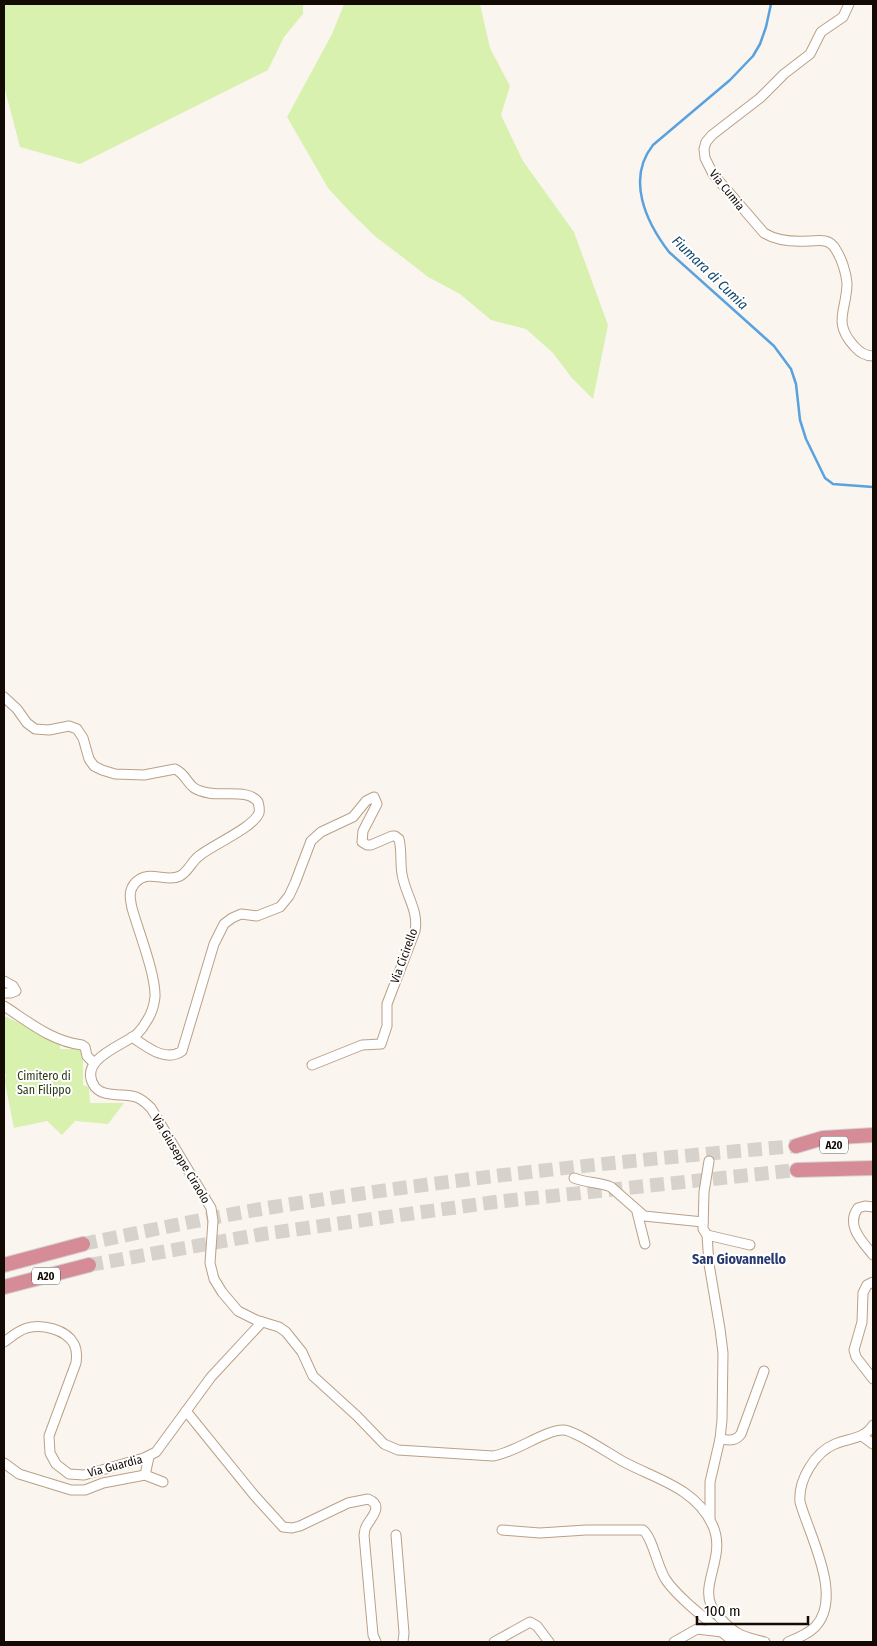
<svg xmlns="http://www.w3.org/2000/svg" width="877" height="1646" font-family="'Fira Sans Condensed',sans-serif">
<style>
.green{fill:#d9f1af}
.lines{fill:none;stroke-linecap:round;stroke-linejoin:round}
.stream{stroke:#59a2de;stroke-width:2.5}
.highway-tunnel{stroke:#d8d2cc;stroke-width:14;stroke-dasharray:14 7;stroke-linecap:butt}
.minor-casing{stroke:#baa086;stroke-width:11}
.highway-casing{stroke:#d4d3d2;stroke-width:16}
.minor{stroke:#fff;stroke-width:9}
.highway{stroke:#d68c97;stroke-width:14}
.labels{text-anchor:middle;dominant-baseline:central;stroke-width:4;stroke-linejoin:round;paint-order:stroke}
.shield{fill:#fff;stroke:#59544f;stroke-width:1}
.shield-label{font-size:11px;font-weight:bold;fill:#120a03}
.street-label{font-size:12px;fill:#120a03;stroke:#fff}
.park-label{font-size:12px;fill:#2e3a16;stroke:#fff}
.water-label{font-size:14px;font-style:italic;fill:#0f466e;stroke:#fff}
.neighbourhood-label{font-size:14px;font-weight:bold;fill:#283972;stroke:#fff}
</style>
<rect width="100%" height="100%" fill="#fbf5f0"/>
<g class="green">
<path d="M4 4H303V14L284 37 268 70 80 164 20 147 4 86Z"/>
<path d="M344 4H480L490 48 510 86 501 115 523 161 574 232 608 325 593 399 571 377 553 353 526 329 491 320 460 294 428 277 405 259 376 237 350 212 328 188 287 117 332 34Z"/>
<path d="M4 1016 35 1030 34 1032 60 1044V1049H83V1085L89 1087 90 1103H124L108 1124 75 1121 62 1135 47 1121 14 1128 4 1078 6 1076 4 1069Z"/>
</g>
<g class="lines">
<path class="stream" d="M771 4 766 27 760 44 753 56 730 80 653 145C626 179 646 222 669 252L774 346 791 369 796 384 800 420 806 439 825 478 833 484 873 487"/>
<g class="highway-tunnel">
<path d="M83 1244C142 1232 202 1219 261 1209 438 1180 617 1161 796 1146"/>
<path d="M89 1265 263 1234 495 1202 797 1170"/>
</g>
<defs>
<g id="minor">
<path d="M849 4 843 17 821 32 810 54 784 74 760 98 712 135 706 142 704 149 705 158 713 174 764 233C777 241 794 242 809 241 814 241 820 240 825 241 830 242 834 246 836 250 842 259 846 273 847 283 847 310 832 322 854 346 859 352 865 356 873 356"/>
<path d="M4 697 17 709 27 723 35 729 49 730 69 726 77 729 83 738 89 759 94 766 102 770 115 774 144 775 175 769C191 777 184 789 209 793 223 796 249 789 258 802 259 806 260 809 259 813 253 828 212 845 199 856 192 861 188 872 180 876 166 883 149 869 136 882 128 890 130 899 132 908 138 930 156 975 155 997 154 1006 151 1015 146 1022 144 1026 140 1031 137 1034 122 1046 76 1060 95 1087 104 1098 124 1093 136 1097 142 1099 147 1104 151 1108L211 1208 213 1221 210 1263 214 1279 222 1292 238 1311 256 1320 279 1327 286 1332 302 1352 313 1376 357 1416 384 1444 398 1450 493 1456C515 1453 546 1429 564 1430 576 1431 611 1455 624 1462 656 1479 695 1488 712 1524 727 1554 701 1582 711 1605 713 1610 717 1614 720 1618 735 1635 744 1637 765 1642"/>
<path d="M4 981 13 986 16 991 11 993H4"/>
<path d="M4 1006C29 1022 51 1041 82 1045L85 1047 87 1056 94 1063"/>
<path d="M132 1037C146 1046 165 1063 182 1051L214 944 224 924 232 918 241 914 257 916 280 907 289 896 295 883 311 841 321 832 353 817 366 801 374 797 377 804 363 831 362 842 367 845H371L392 836H395L399 839C402 851 400 863 402 874 405 894 419 910 415 931L387 1004V1026L381 1044 362 1045 312 1065"/>
<path d="M709 1161 704 1192 703 1229 707 1235 709 1264 720 1329 723 1353 722 1420 720 1439 710 1482V1519"/>
<path d="M574 1178C586 1183 599 1182 611 1187L644 1216 703 1222"/>
<path d="M873 1207 865 1206 858 1208C845 1226 863 1242 873 1255"/>
<path d="M637 1212 645 1244"/>
<path d="M707 1235 750 1245"/>
<path d="M873 1282 867 1285 863 1293 862 1322 854 1350 856 1357 873 1379"/>
<path d="M4 1342C11 1337 19 1330 27 1328 42 1324 66 1329 74 1344 77 1350 77 1356 76 1363L49 1436 50 1453 56 1464 69 1474 84 1475 144 1458 156 1452 211 1377 262 1322"/>
<path d="M186 1411 254 1495 283 1527 292 1528 300 1526 348 1503 368 1499C385 1506 370 1518 366 1527 364 1530 365 1532 364 1535L373 1635 376 1642"/>
<path d="M862 1436 873 1444"/>
<path d="M720 1439C729 1440 735 1442 741 1434L764 1371"/>
<path d="M4 1463 19 1474 71 1490H85L103 1483 145 1475 163 1482"/>
<path d="M145 1475 149 1457"/>
<path d="M502 1530 540 1533 586 1530H643C653 1538 657 1567 666 1580 679 1599 710 1622 729 1638L739 1641 742 1636"/>
<path d="M396 1535 404 1633 403 1642"/>
<path d="M494 1642 530 1622 537 1626 549 1642"/>
<path d="M674 1642 697 1629 722 1632"/>
<path d="M788 1642C798 1638 808 1634 815 1627 844 1597 809 1535 800 1502 798 1480 815 1452 835 1444 849 1438 865 1439 873 1425"/>
</g>
<g id="highway">
<path d="M796 1146 823 1138 873 1135"/>
<path d="M797 1170 873 1168"/>
<path d="M4 1265 83 1244"/>
<path d="M4 1287 89 1265"/>
</g>
</defs>
<use href="#minor" class="minor-casing"/>
<use href="#highway" class="highway-casing"/>
<use href="#minor" class="minor"/>
<use href="#highway" class="highway"/>
</g>
<g class="labels">
<g class="shield">
<rect x="820" y="1136.5" width="28" height="17" rx="4"/>
<rect x="32" y="1267.5" width="28" height="17" rx="4"/>
</g>
<g class="shield-label">
<text x="834" y="1145">A20</text>
<text x="46" y="1276">A20</text>
</g>
<g class="street-label">
<text transform="translate(727 190) rotate(51)">Via Cumia</text>
<text transform="translate(404 956) rotate(-70)">Via Cicirello</text>
<text transform="translate(181 1159) rotate(59)">Via Giuseppe Ciraolo</text>
<text transform="translate(115 1466) rotate(-15)">Via Guardia</text>
</g>
<g class="park-label">
<text x="44" y="1076">Cimitero di<tspan x="44" dy="14">San Filippo</tspan></text>
</g>
<g class="water-label">
<text transform="translate(710 273) rotate(44)">Fiumara di Cumia</text>
</g>
<g class="neighbourhood-label">
<text x="739" y="1259">San Giovannello</text>
</g>
</g>
<rect width="877" height="1646" fill="none" stroke="#120a03" stroke-width="10"/>
<path d="M697 1616v8h111v-8" fill="none" stroke="#120a03" stroke-width="2.5"/>
<text x="704" y="1616" font-size="15" fill="#120a03" stroke="#ffffff" stroke-width="4" paint-order="stroke">100 m</text>
</svg>
